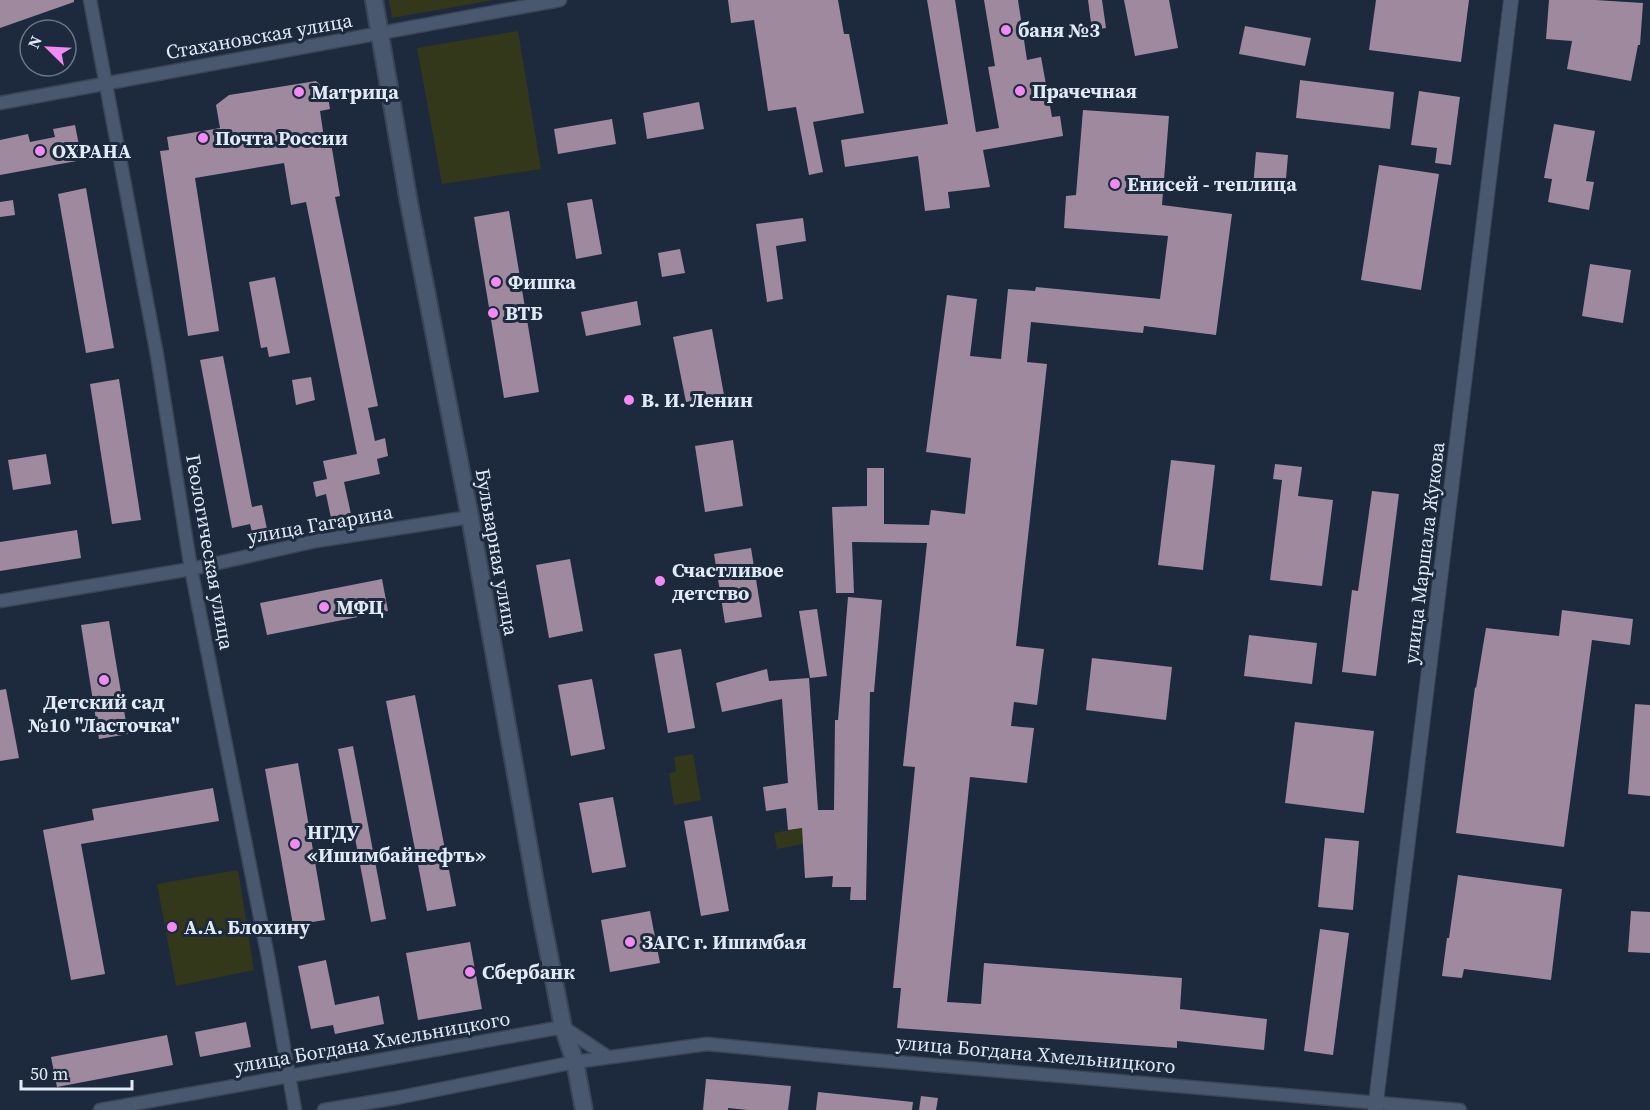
<svg xmlns="http://www.w3.org/2000/svg" width="1650" height="1110" font-family="'Source Serif 4',serif">
<style>
.green{fill:#34381b}
.building{fill:#9e899f}
.lines{fill:none;stroke-linecap:round;stroke-linejoin:round}
.minor-casing{stroke:#3b4557;stroke-width:15}
.tertiary-casing{stroke:#3b4557;stroke-width:16}
.secondary-casing{stroke:#3b4557;stroke-width:20}
.minor{stroke:#4a586f;stroke-width:12}
.tertiary{stroke:#4a586f;stroke-width:14}
.secondary{stroke:#4a586f;stroke-width:16}
.poi-dot{fill:#f28af3;stroke:#1d293d;stroke-width:2}
.labels{text-anchor:middle;dominant-baseline:central;stroke-width:6;stroke-linejoin:round;paint-order:stroke}
.poi-label{font-size:20px;font-weight:bold;fill:#e1eaf7;stroke:#1d293d;text-anchor:start}
.street-label{font-size:20px;fill:#e1eaf7;stroke:#1d293d}
</style>
<rect width="100%" height="100%" fill="#1d293d"/>
<g class="green">
<path d="M389 0H494L392 18Z"/>
<path d="M518 31 541 169 442 184 417 48Z"/>
<path d="M693 754 701 800 674 805 669 773 676 772 674 757Z"/>
<path d="M802 828 803 844 777 849 774 833Z"/>
<path d="M238 870 254 970 176 986 157 884Z"/>
</g>
<g class="building">
<path d="M0 0H74V2L0 28Z"/>
<path d="M728 0H838L844 34H849L864 113 813 122 823 172 809 175 796 107 768 111 754 20 731 23Z"/>
<path d="M927 0H955L976 132 999 128 988 67 995 66 984 0H1018L1027 60 1041 57 1052 117 1060 116 1063 136 983 150 990 187 948 192 950 208 925 211 918 156 845 167 841 140 948 124Z"/>
<path d="M1088 0H1102L1106 28 1092 30Z"/>
<path d="M1124 0H1169L1178 48 1135 56Z"/>
<path d="M1376 0H1469L1461 62 1369 50Z"/>
<path d="M1549 0H1595L1643 3 1640 45H1638L1631 81 1567 69 1572 41 1546 39Z"/>
<path d="M1245 26 1311 38 1305 66 1239 54Z"/>
<path d="M1300 80 1394 92 1390 129 1296 118Z"/>
<path d="M316 81 327 91 330 109 320 111 324 138 330 137 340 196 335 197 378 406 368 408 375 441 385 438 388 456 377 459 380 474 344 482 351 514 331 518 326 494 316 497 313 482 327 479 323 461 357 454 306 202 291 205 284 163 195 178 219 331 188 336 160 151 169 150 167 137 220 128 216 105 229 95Z"/>
<path d="M1419 91 1460 97 1451 165 1435 163 1437 148 1411 145Z"/>
<path d="M699 102 704 129 647 139 643 113Z"/>
<path d="M1083 110 1169 116 1162 205 1232 214 1216 335 1144 326 1143 333 1031 322 1027 362 1047 364 1016 646 1044 649 1037 705 1014 702 1011 726 1034 728 1027 783 970 777 947 1002 981 1004 984 963 1182 978 1180 1009 1267 1019 1264 1050 1177 1041V1048L897 1028 901 988H893L915 767 903 766 927 543 852 542 854 593H836L832 507 867 506V468H884V524L929 525 931 510 965 514 971 458 926 452 947 295 977 299 970 356 1001 359 1008 289 1035 291 1036 287 1160 299 1168 236 1064 228 1066 196 1076 195Z"/>
<path d="M612 119 616 144 558 154 554 129Z"/>
<path d="M1554 124 1595 131 1586 181 1594 182 1589 210 1548 202 1552 179 1544 178Z"/>
<path d="M75 125 82 160 0 175V140L28 134 30 142 55 137 53 129Z"/>
<path d="M1256 152 1288 155 1285 190 1253 187Z"/>
<path d="M1379 165 1439 174 1421 290 1361 280Z"/>
<path d="M86 188 114 348 86 353 58 194Z"/>
<path d="M592 199 602 254 576 259 567 203Z"/>
<path d="M13 200 15 215 0 217V202Z"/>
<path d="M509 211 539 392 504 398 474 217Z"/>
<path d="M803 218 806 241 776 246 783 299 767 302 756 224Z"/>
<path d="M680 249 685 273 662 277 658 253Z"/>
<path d="M1590 264 1631 270 1623 323 1582 316Z"/>
<path d="M275 277 290 353 269 357 267 347 261 348 249 282Z"/>
<path d="M637 301 641 325 586 336 581 312Z"/>
<path d="M712 329 724 395 686 402 673 337Z"/>
<path d="M223 356 252 507 262 505 267 529 252 532 250 524 232 528 200 360Z"/>
<path d="M311 377 315 400 296 405 292 380Z"/>
<path d="M119 379 141 520 112 524 90 384Z"/>
<path d="M733 440 743 506 705 512 695 446Z"/>
<path d="M46 454 51 484 13 490 8 460Z"/>
<path d="M1171 460 1215 465 1203 570 1158 565Z"/>
<path d="M1275 464 1302 467 1298 496 1333 500 1322 586 1270 580 1282 480 1273 479Z"/>
<path d="M1372 491 1399 494 1376 676 1342 672 1352 590 1358 591Z"/>
<path d="M77 530 81 558 0 571V542Z"/>
<path d="M751 548 762 617 725 623 714 554Z"/>
<path d="M570 559 583 631 549 638 536 565Z"/>
<path d="M382 579 388 611 267 635 260 603Z"/>
<path d="M848 597 882 600 874 692H870L866 900H850L851 887H832L833 876 805 878 802 828 788 830 786 808 766 811 763 787 788 783 782 699 722 712 716 683 767 669 769 681 809 678 818 810H834L835 720H838Z"/>
<path d="M817 609 827 676 810 678 799 611Z"/>
<path d="M1562 610 1633 619 1630 645 1592 640 1564 847 1456 833 1475 687 1476 688 1486 628 1559 636Z"/>
<path d="M109 621 128 734 99 739 81 625Z"/>
<path d="M1249 635 1317 643 1312 684 1244 676Z"/>
<path d="M681 649 695 728 668 733 654 654Z"/>
<path d="M1092 658 1172 667 1166 720 1086 710Z"/>
<path d="M592 679 605 749 571 756 558 685Z"/>
<path d="M6 689 19 758 0 761V690Z"/>
<path d="M415 695 456 906 427 911 386 701Z"/>
<path d="M1635 704 1650 705V796L1628 794Z"/>
<path d="M1295 722 1374 731 1364 813 1285 803Z"/>
<path d="M353 746 386 919 371 922 338 749Z"/>
<path d="M298 763 325 920 293 925 265 769Z"/>
<path d="M213 788 219 821 81 844 105 974 71 980 43 830 94 820 92 809Z"/>
<path d="M613 797 626 867 592 873 579 803Z"/>
<path d="M712 816 729 911 701 916 684 821Z"/>
<path d="M1325 838 1359 841 1353 910 1318 907Z"/>
<path d="M1458 875 1562 889 1551 980 1464 969 1462 978 1442 976 1447 938H1449Z"/>
<path d="M650 911 660 963 610 972 601 920Z"/>
<path d="M1631 911 1650 912V953L1628 952Z"/>
<path d="M1320 929 1349 933 1333 1055 1304 1051Z"/>
<path d="M470 942 482 1009 418 1020 406 953Z"/>
<path d="M326 960 335 1005 379 996 384 1024 335 1034 333 1025 311 1029 298 966Z"/>
<path d="M246 1022 251 1047 200 1057 195 1032Z"/>
<path d="M167 1035 173 1065 57 1087 51 1057Z"/>
<path d="M706 1079 791 1086 788 1110H748L728 1108V1110H703Z"/>
<path d="M818 1092 913 1102 912 1110H816Z"/>
<path d="M921 1096 938 1098 936 1110H919Z"/>
</g>
<g class="lines">
<defs>
<g id="minor">
<path d="M90 0 157 355 191 569 268 957 295 1110"/>
<path d="M0 103 560 0"/>
<path d="M0 601 191 569 316 541 470 517"/>
<path d="M100 1110 563 1027 608 1057"/>
<path d="M324 1110 396 1098 575 1062 707 1044 861 1059 1460 1110"/>
</g>
<path id="tertiary" d="M1375 1110 1511 0"/>
<path id="secondary" d="M374 0 409 203 470 517 539 904 563 1027 575 1062 584 1110"/>
</defs>
<use href="#minor" class="minor-casing"/>
<use href="#tertiary" class="tertiary-casing"/>
<use href="#secondary" class="secondary-casing"/>
<use href="#minor" class="minor"/>
<use href="#tertiary" class="tertiary"/>
<use href="#secondary" class="secondary"/>
</g>
<g class="poi-dot">
<circle cx="1006" cy="30" r="6"/>
<circle cx="1020" cy="91" r="6"/>
<circle cx="299" cy="92" r="6"/>
<circle cx="203" cy="138" r="6"/>
<circle cx="40" cy="151" r="6"/>
<circle cx="1115" cy="184" r="6"/>
<circle cx="496" cy="282" r="6"/>
<circle cx="493" cy="313" r="6"/>
<circle cx="629" cy="400" r="6"/>
<circle cx="660" cy="581" r="6"/>
<circle cx="324" cy="607" r="6"/>
<circle cx="104" cy="680" r="6"/>
<circle cx="295" cy="844" r="6"/>
<circle cx="172" cy="927" r="6"/>
<circle cx="630" cy="942" r="6"/>
<circle cx="470" cy="972" r="6"/>
</g>
<g class="labels">
<g class="poi-label">
<text x="1018" y="30">баня №3</text>
<text x="1032" y="91">Прачечная</text>
<text x="311" y="92">Матрица</text>
<text x="215" y="138">Почта России</text>
<text x="52" y="151">ОХРАНА</text>
<text x="1127" y="184">Енисей - теплица</text>
<text x="508" y="282">Фишка</text>
<text x="505" y="313">ВТБ</text>
<text x="641" y="400">В. И. Ленин</text>
<text x="672" y="570">Счастливое<tspan x="672" dy="23">детство</tspan></text>
<text x="336" y="607">МФЦ</text>
<text x="104" y="702" text-anchor="middle">Детский сад<tspan x="104" dy="23">№10 "Ласточка"</tspan></text>
<text x="307" y="832">НГДУ<tspan x="307" dy="23">«Ишимбайнефть»</tspan></text>
<text x="184" y="927">А.А. Блохину</text>
<text x="642" y="942">ЗАГС г. Ишимбая</text>
<text x="482" y="972">Сбербанк</text>
</g>
<g class="street-label">
<text transform="translate(259 36) rotate(-10)">Стахановская улица</text>
<text transform="translate(320 524) rotate(-10)">улица Гагарина</text>
<text transform="translate(210 552) rotate(80)">Геологическая улица</text>
<text transform="translate(497 552) rotate(80)">Бульварная улица</text>
<text transform="translate(1424 553) rotate(-83)">улица Маршала Жукова</text>
<text transform="translate(372 1042) rotate(-10)">улица Богдана Хмельницкого</text>
<text transform="translate(1036 1054) rotate(5)">улица Богдана Хмельницкого</text>
</g>
</g>
<g transform="translate(48 48) rotate(294)"><circle r="28" fill="#1d293d" stroke="#6b7687" stroke-width="1.5"/>
<path d="M0-4.5L10 22L0 15L-10 22Z" fill="#f28af3"/>
<text y="-9" font-size="16" font-weight="bold" text-anchor="middle" fill="#e1eaf7">N</text>
</g>
<path d="M21 1080v9h111v-9" fill="none" stroke="#e1eaf7" stroke-width="3"/>
<text x="30" y="1080" font-size="18" fill="#e1eaf7" stroke="#1d293d" stroke-width="4.5" paint-order="stroke">50 m</text>
</svg>
